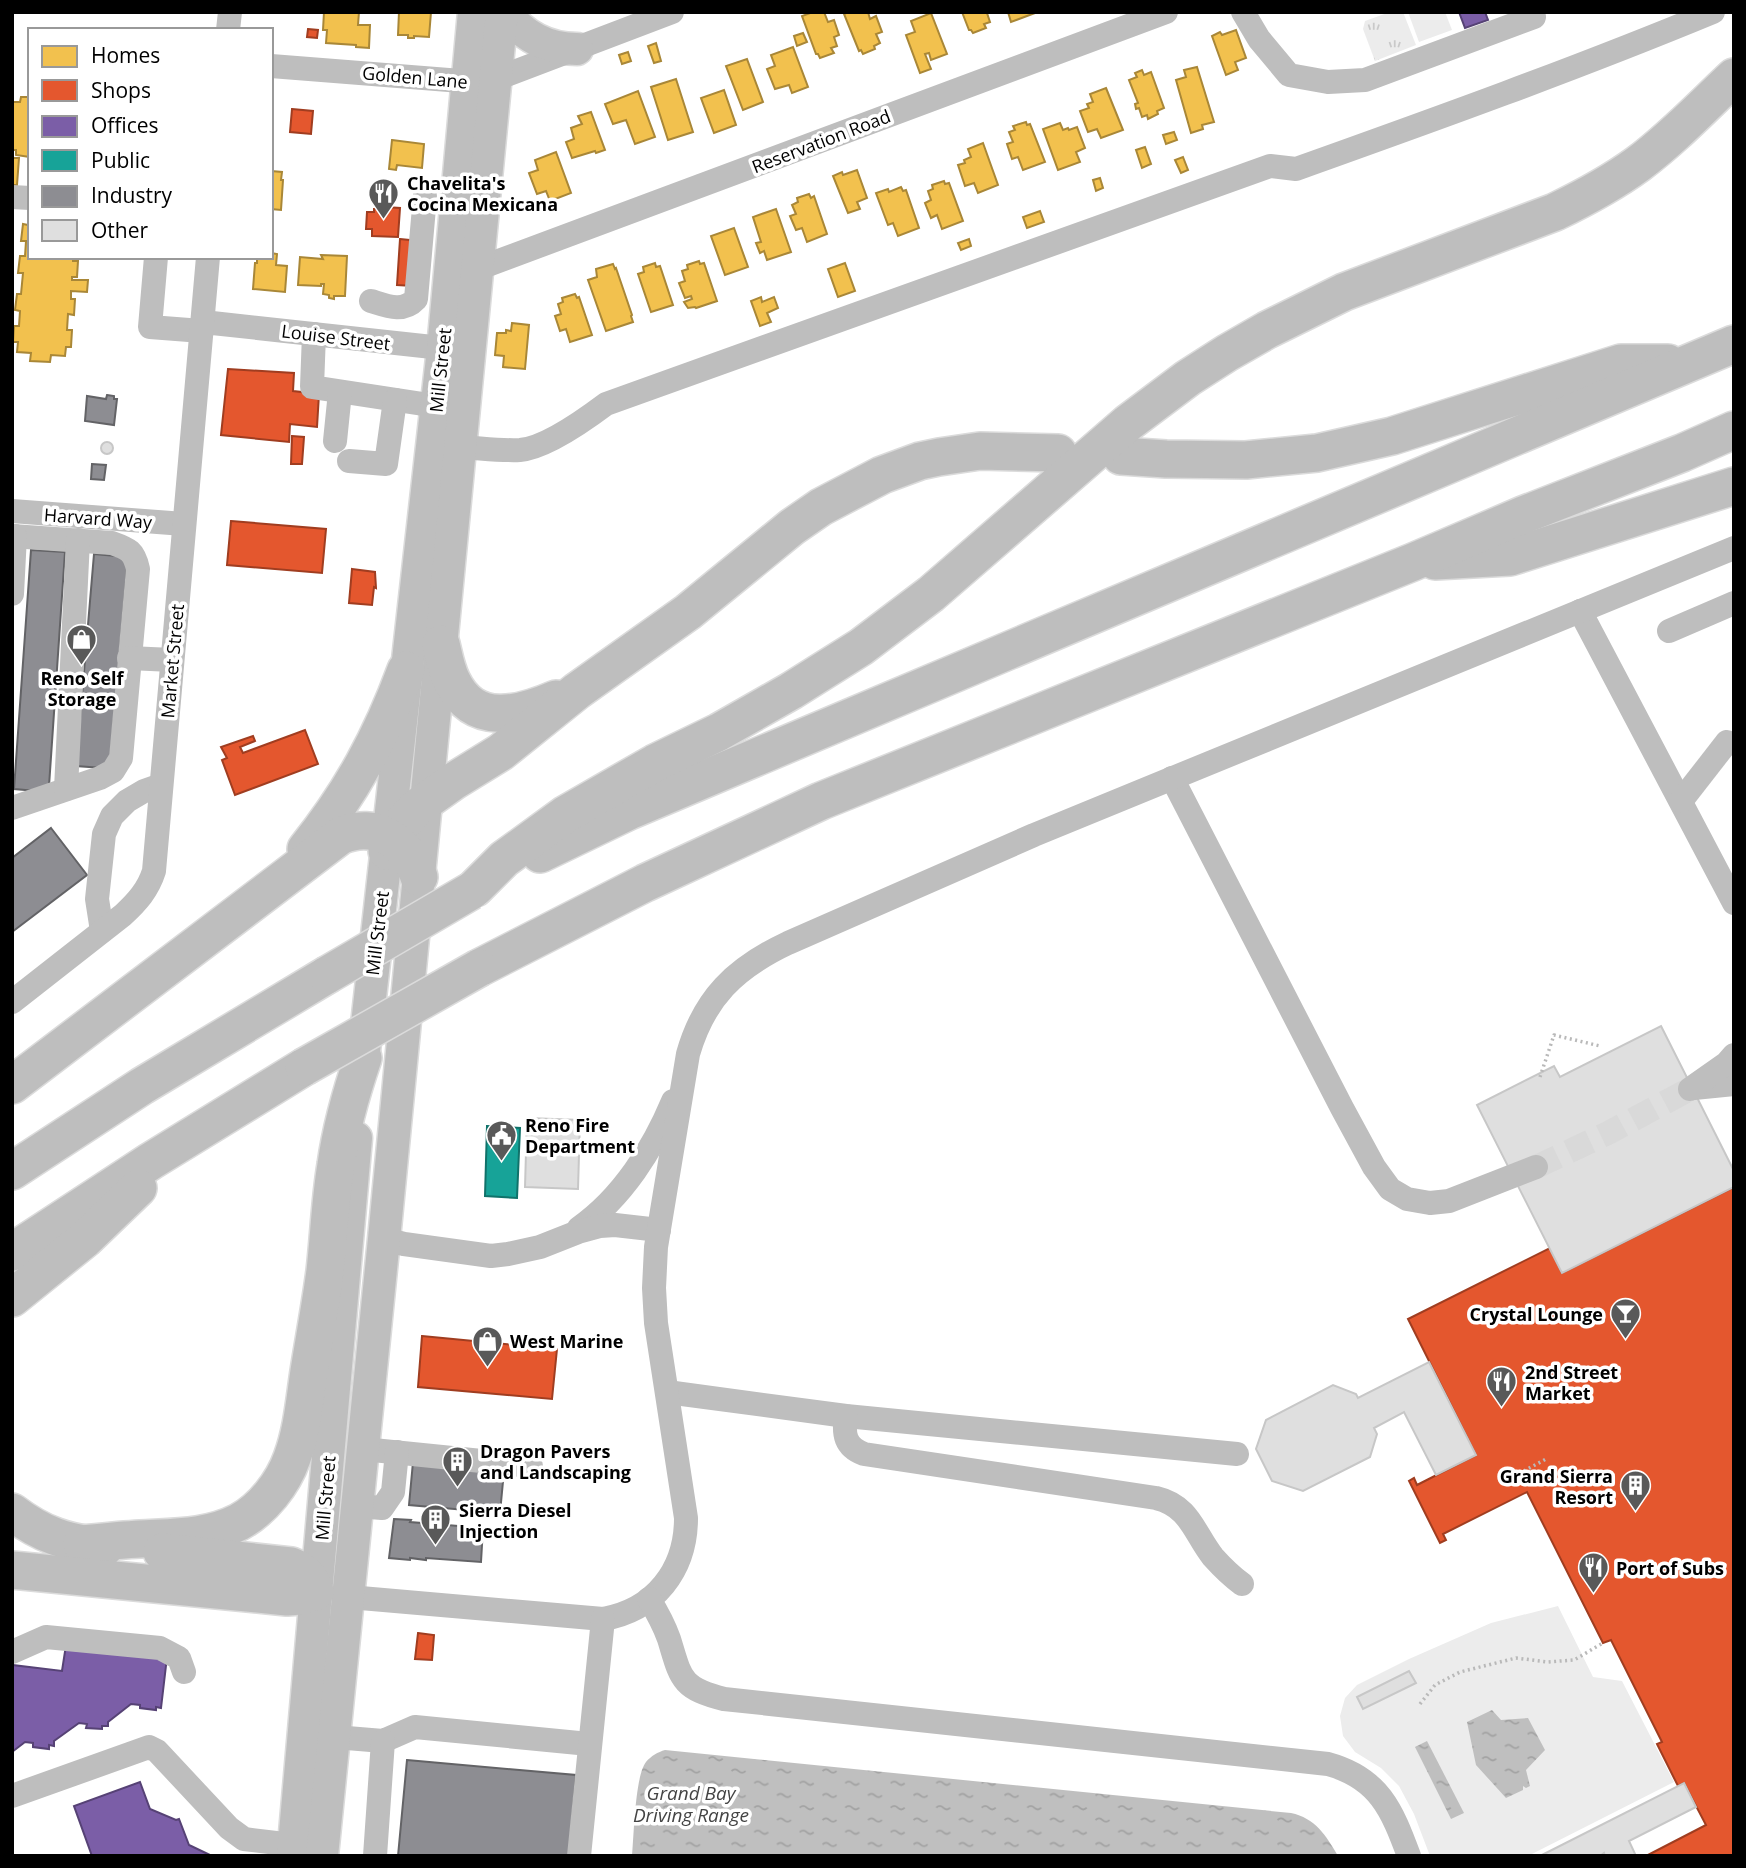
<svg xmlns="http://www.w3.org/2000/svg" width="1746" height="1868" font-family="'Open Sans',sans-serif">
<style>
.grass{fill:#ececec}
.park{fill:url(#park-tufts)}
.water{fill:url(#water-ripples)}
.homes{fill:#f2c14e;stroke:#a98737;stroke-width:2}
.shops{fill:#e4572e;stroke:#a03d20;stroke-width:2}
.offices{fill:#7b5ea7;stroke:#564275;stroke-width:2}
.public{fill:#17a398;stroke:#10726a;stroke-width:2}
.industry{fill:#8d8d92;stroke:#636366;stroke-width:2}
.building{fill:#dfdfdf;stroke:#c7c7c7;stroke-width:2}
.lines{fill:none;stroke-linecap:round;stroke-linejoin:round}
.minor-tunnel{stroke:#d9d9d9;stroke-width:24;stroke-dasharray:24 12;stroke-linecap:butt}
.major-casing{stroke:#dbdbdb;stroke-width:35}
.highway-casing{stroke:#dbdbdb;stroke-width:40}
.path{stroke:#b9b9b9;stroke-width:3.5;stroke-dasharray:2 3.5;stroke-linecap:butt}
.minor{stroke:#bebebe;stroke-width:24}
.major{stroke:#bebebe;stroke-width:32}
.highway{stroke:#bebebe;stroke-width:37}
.highway-bridge-casing{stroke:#dbdbdb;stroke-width:40;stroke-linecap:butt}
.highway-bridge{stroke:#bebebe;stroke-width:37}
.labels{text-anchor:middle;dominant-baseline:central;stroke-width:7;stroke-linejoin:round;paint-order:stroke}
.street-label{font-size:18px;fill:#000;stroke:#fff}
.poi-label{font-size:18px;font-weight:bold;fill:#000;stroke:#fff;text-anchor:start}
.water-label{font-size:19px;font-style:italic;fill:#444;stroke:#fff}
</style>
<defs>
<pattern id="park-tufts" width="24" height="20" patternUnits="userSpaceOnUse" patternTransform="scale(1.75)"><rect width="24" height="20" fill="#ececec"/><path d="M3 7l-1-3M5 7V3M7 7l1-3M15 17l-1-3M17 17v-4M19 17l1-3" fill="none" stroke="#c9c9c9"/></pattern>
<pattern id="water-ripples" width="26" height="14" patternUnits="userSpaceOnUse" patternTransform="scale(1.75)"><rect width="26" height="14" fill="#bfbfbf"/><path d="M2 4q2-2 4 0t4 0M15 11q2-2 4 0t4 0" fill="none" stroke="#a2a2a2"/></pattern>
</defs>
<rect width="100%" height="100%" fill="#fff"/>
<g class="grass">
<path d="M1408 12H1445L1452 30 1419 42Z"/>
<path d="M1558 1606 1593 1677 1622 1681 1674 1782 1528 1856H1430L1414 1814 1399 1786 1381 1768 1355 1752 1343 1736 1340 1716 1345 1698 1357 1685 1409 1659 1491 1623Z"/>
</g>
<path class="park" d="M1390 12H1403L1416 45 1375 61 1363 29 1365 21Z"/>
<g class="water">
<path d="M1492 1710 1501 1720 1528 1718 1545 1750 1526 1770 1530 1786 1526 1788 1523 1786V1790L1506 1798 1476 1765 1467 1722Z"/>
<path d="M1427 1741 1464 1813 1451 1819 1415 1747Z"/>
<path d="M665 1750 1291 1813C1315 1818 1326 1835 1338 1856H632C634 1835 635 1776 646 1762 651 1756 658 1752 665 1750Z"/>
</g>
<g class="homes">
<path d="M324 12H359L358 25H370L369 48 356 47V45L326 43 327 30H323Z"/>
<path d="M399 12H431L429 37 414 36V38H408V35H398Z"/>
<path d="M813 12H824L828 22 834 20 839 35 834 37 837 46 831 48 834 53 820 58 818 54H816L802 16Z"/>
<path d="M848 12H868L870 19 876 16 882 32 876 34 880 43 874 46 875 49 863 54 861 50 859 51 844 14Z"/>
<path d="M962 12H989L987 13 990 22 984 24 986 28 973 33 971 30H969Z"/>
<path d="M1008 12H1035V13L1011 22Z"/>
<path d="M931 13 947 54 931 60 929 53 925 54 931 69 920 73 906 35 915 32 911 21Z"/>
<path d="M1236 30 1246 58 1235 62 1238 70 1226 75 1212 36 1220 32 1222 35Z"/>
<path d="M803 33 807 42 797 46 794 36Z"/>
<path d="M656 43 661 61 654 63 648 46Z"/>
<path d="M793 47 808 87 792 93 789 85 775 89 767 69 775 66 771 55Z"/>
<path d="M628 52 631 61 622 64 619 55Z"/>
<path d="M747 59 763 102 743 110 726 66Z"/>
<path d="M1197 67 1214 122 1202 125 1203 129 1191 133 1176 80 1186 77 1184 70Z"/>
<path d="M1142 70 1144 75 1151 72 1164 108 1157 111 1158 114 1148 119 1147 115 1142 117 1139 108 1136 109 1135 104 1138 103 1129 80 1137 77 1135 73Z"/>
<path d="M676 79 693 132 668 140 651 87Z"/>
<path d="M1106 88 1123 130 1101 138 1097 129 1088 132 1080 111 1089 108 1087 104 1093 102 1090 94Z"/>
<path d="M724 90 736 125 714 133 701 98Z"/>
<path d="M638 91 655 137 635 144 626 120 613 124 605 104Z"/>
<path d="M21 97H30V157L16 155V150H12V102H20Z"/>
<path d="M591 112 605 150 596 153 595 151 572 158 566 142 574 139 571 128 582 124 578 116Z"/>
<path d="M1026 122 1027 125 1030 124 1045 162 1023 170 1018 157 1012 159 1007 144 1013 142 1009 132 1015 130 1013 126Z"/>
<path d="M1060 123 1063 130 1068 128 1069 130 1077 127 1085 148 1076 152 1080 162 1058 170 1043 129Z"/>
<path d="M1174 132 1177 140 1166 144 1163 135Z"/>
<path d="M392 140 424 144 422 168 397 165 396 170 389 169Z"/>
<path d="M983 143 998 185 978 193 974 183 965 186 958 165 965 163 964 160 971 157 968 149Z"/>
<path d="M1145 147 1151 164 1142 168 1136 150Z"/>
<path d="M556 152 571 193 550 201 546 191 537 194 529 173 538 170 535 160Z"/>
<path d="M1183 157 1188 170 1181 173 1175 160Z"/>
<path d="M12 158H19L17 185H12Z"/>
<path d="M857 170 867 198 857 202 860 209 848 213 833 176 842 172 843 175Z"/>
<path d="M271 171 282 172 281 180H283L281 210 271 209Z"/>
<path d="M1100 178 1103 188 1096 191 1093 180Z"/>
<path d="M944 181 945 184 949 183 963 221 942 229 937 215 931 218 925 203 931 200 928 191 933 189 932 185Z"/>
<path d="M901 187 903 191 906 190 919 228 898 236 893 223 888 225 876 193 888 189 889 192Z"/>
<path d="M809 194 811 198 814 196 827 234 807 242 802 228 796 230 790 216 796 214 792 205 798 202 797 198Z"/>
<path d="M776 209 791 252 767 260 764 251 760 253 756 243 761 242 753 217Z"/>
<path d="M1040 211 1044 222 1027 228 1023 217Z"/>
<path d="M28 215H30V257H73V261H78L77 277H72V280H88L87 292 71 291V299H75L74 315 68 314 67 330H72L71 347H66L65 356 51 355 50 362 30 361 31 353 17 352 18 342H13L14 326H19L20 311 15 310 17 294H21L23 273H18L20 256H25L26 241H21L23 224 28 225Z"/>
<path d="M734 228 748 267 725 275 711 236Z"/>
<path d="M969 239 971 246 961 250 958 243Z"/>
<path d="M271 253 277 254 276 265 287 266 285 292 253 289 255 263H257V257H271Z"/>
<path d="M321 255 347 256 345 296H334V299L329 298V295L323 294 324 284H321V286L298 285 300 257 323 259Z"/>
<path d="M699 261 700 264 704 263 717 301 696 308 695 307 688 308 684 302 692 299 691 296 685 298 679 283 685 281 682 271 688 269 687 265Z"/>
<path d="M655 263 656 267 660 266 673 305 651 312 638 274 644 272 643 267Z"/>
<path d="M845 263 855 291 838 297 828 269Z"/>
<path d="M613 264 615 269 616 268 632 315 631 316 633 322 606 331 588 280 597 277 596 269Z"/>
<path d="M575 294 577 298 579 297 592 335 570 342 566 329 560 331 555 316 561 314 558 304 563 302 562 298Z"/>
<path d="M761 297 762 302 774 297 778 308 767 313 771 322 760 326 751 301Z"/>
<path d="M512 323 529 325 525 369 503 367 504 356 495 355 497 333H506V330L511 331Z"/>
</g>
<g class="shops">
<path d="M308 29 318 30 317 38 307 37Z"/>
<path d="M292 109 313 111 311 134 290 132Z"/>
<path d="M385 207 400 208 398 237 372 236V229H366L367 212H374V209H385Z"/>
<path d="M400 239 419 241 413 286 397 285Z"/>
<path d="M228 369 294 373 293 391 319 394 317 427 290 424 289 442 221 435Z"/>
<path d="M292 436 304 437 302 464H291Z"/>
<path d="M231 521 326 529 322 573 227 565Z"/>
<path d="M352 569 375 572 376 588 374 587 372 605 349 603Z"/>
<path d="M305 730 318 764 235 795 222 760 227 758 221 747 253 736 255 741 240 747 243 753Z"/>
<path d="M1734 1187V1856H1646L1706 1825 1684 1783 1678 1786 1657 1744 1662 1742 1611 1640 1603 1643 1527 1492 1443 1534 1446 1540 1440 1543 1409 1481 1414 1478 1417 1485 1476 1455 1408 1319 1550 1248 1562 1273Z"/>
<path d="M422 1336 557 1349 552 1399 418 1387Z"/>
<path d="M418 1633 434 1635 432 1660 415 1659Z"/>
</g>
<g class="offices">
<path d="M1459 12H1485L1488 20 1465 28Z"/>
<path d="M66 1645 167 1657 161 1708 156 1707V1710L140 1708V1705L131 1704 108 1722V1726H102V1729L86 1728 87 1724 79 1723 54 1741V1746L49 1745V1749L33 1747V1743L25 1742 12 1752V1665L62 1671Z"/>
<path d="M140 1782 150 1809 176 1820 179 1819 189 1845 212 1856H92L74 1806Z"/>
</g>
<path class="public" d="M487 1126 520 1128 517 1198 485 1196Z"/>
<g class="industry">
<path d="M107 395 114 396V399H117L114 425 85 421 87 396 106 399Z"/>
<path d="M92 464 106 465 104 480 91 479Z"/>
<path d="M31 550 65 552 49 786 37 791 14 789Z"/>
<path d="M94 554 128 557 110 765 103 768 76 766Z"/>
<path d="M51 828 87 875 12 932V858Z"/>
<path d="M413 1462 504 1471 500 1513 409 1505Z"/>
<path d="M394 1519 411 1520 410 1522 483 1528 481 1562 426 1558V1560L410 1558V1560L389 1558Z"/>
<path d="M407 1760 576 1775 569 1856H398Z"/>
</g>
<g class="building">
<circle cx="107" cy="448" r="6"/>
<path d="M1661 1026 1734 1171V1187L1562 1273 1477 1105 1554 1066 1560 1077Z"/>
<path d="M527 1118 580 1120 578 1189 525 1187Z"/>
<path d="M1429 1362 1476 1455 1436 1475 1404 1412 1374 1428 1377 1434 1370 1457 1303 1491 1272 1481 1256 1449 1266 1420 1333 1385 1356 1394 1358 1398Z"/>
<path d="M1409 1671 1416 1683 1363 1709 1357 1697Z"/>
<path d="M1684 1783 1696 1807 1629 1841 1636 1856H1605L1604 1853 1600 1856H1540Z"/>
</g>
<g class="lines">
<path class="minor-tunnel" d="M1536 1167 1608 1133 1690 1089"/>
<defs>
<g id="major">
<path d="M505 12C523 36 546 49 577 49"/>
<path d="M364 1051 443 349 474 12"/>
<path d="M293 1856 356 1138"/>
<path d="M322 1856 384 1239 502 12"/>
</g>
<g id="highway">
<path d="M1121 456 1166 459 1246 460 1317 453 1392 436 1621 363H1668"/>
<path d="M1435 561 1510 557 1734 486"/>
<path d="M441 644C444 656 446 669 452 681 474 727 519 715 556 699"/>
<path d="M306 849C351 793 381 738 406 670"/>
<path d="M387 851 399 827 416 808 454 781 501 752 577 691 688 612 792 527 821 507 882 475 920 461 939 457 980 451 1058 453"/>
<path d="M540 854 629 811 1734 344"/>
<path d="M475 888 504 859 566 814 655 763 719 732 791 691 861 647 931 594 1128 423 1188 378 1227 353 1267 330 1344 292 1555 212C1584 198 1612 183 1638 164 1673 138 1703 106 1734 77"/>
<path d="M479 968 645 883 821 801 1413 562 1523 515 1682 453 1734 430"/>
<path d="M12 1085 340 836C376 820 408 842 419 877"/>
<path d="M12 1171 142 1086 327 975"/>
<path d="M12 1252 151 1161 304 1067"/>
<path d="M12 1298 85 1239 138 1188"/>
<path d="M12 1512C42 1535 67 1543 105 1547"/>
<path d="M82 1544C102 1542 121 1540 140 1539 173 1537 208 1538 239 1522 263 1509 283 1483 292 1458 303 1429 305 1395 310 1365 315 1334 321 1302 325 1271 329 1236 330 1200 336 1165 341 1129 351 1093 363 1058"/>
<path d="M12 1570 287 1597 301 1596 315 1592C312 1578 304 1571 291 1566L162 1552"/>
</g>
</defs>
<use href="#major" class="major-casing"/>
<use href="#highway" class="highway-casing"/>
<g class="path">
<path d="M1540 1077 1554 1035 1600 1046"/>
<path d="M1524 1471 1546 1459"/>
<path d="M1420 1704 1435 1685 1460 1672 1516 1658 1548 1662 1574 1660 1603 1643"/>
</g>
<g class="minor">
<path d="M1243 12 1259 39 1289 75 1328 82 1365 80 1534 17"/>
<path d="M228 30 230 12"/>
<path d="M271 66 474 82H488L672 12"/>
<path d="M12 197 30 198"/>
<path d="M156 257 150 327 202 331"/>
<path d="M477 269 1166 12"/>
<path d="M371 301C387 306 403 313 416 299L425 196"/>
<path d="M203 322 460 350"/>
<path d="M314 334 312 387 436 406"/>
<path d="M335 441 340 392"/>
<path d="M460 447C480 448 501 451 520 450 545 448 586 419 606 404L1270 166 1296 169C1436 119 1575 69 1713 12"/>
<path d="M349 461 386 464 395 400"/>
<path d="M12 511 184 524"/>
<path d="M12 536 112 543C129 549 134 551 138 569L121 758 113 771 100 778 12 808"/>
<path d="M12 594 15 536"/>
<path d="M1580 611 1734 903"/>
<path d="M1669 631 1734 603"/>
<path d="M129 658 172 660"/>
<path d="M1172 778 1342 1108 1374 1167 1390 1189 1407 1199 1430 1203 1449 1201 1536 1167"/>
<path d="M66 789 78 540"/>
<path d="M1681 801 1727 742"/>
<path d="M102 931 97 899 104 834 112 816 127 801 144 791 161 785"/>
<path d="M12 1002 123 915C137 902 148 890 154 871L208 257"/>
<path d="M1694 1088 1734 1084"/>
<path d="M1690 1089 1727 1063 1734 1055"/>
<path d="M579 1228C622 1198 653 1149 673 1101"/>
<path d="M384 1239 404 1244 491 1256 508 1254 540 1247 578 1232 600 1226 615 1225 659 1230"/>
<path d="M667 1392 846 1416 1237 1454"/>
<path d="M846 1416C843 1434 845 1447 864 1454L1156 1498C1190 1506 1194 1533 1213 1557 1222 1567 1231 1576 1242 1584"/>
<path d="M363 1449 531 1466"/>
<path d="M358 1506 382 1508 393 1492 397 1452"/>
<path d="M349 1597 603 1619C655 1610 686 1570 686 1518L656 1323 654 1288 656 1247 688 1054C704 998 735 968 788 943L1034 835 1734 548"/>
<path d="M649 1599C657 1612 664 1625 669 1639 681 1678 680 1688 724 1699L1328 1764C1379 1778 1392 1810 1409 1856"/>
<path d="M12 1652 46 1637 160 1648 179 1658 184 1672"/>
<path d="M335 1737 383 1741 415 1727 589 1744"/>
<path d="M12 1796 149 1747 157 1751 229 1828 244 1839 293 1845"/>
<path d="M375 1856 383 1741"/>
<path d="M579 1856 603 1619"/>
</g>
<use href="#major" class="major"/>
<use href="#highway" class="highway"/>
<defs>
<g id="highway-bridge">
<path d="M327 975 471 891"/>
<path d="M304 1067 479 968"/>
</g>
</defs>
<use href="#highway-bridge" class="highway-bridge-casing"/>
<use href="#highway-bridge" class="highway-bridge"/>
</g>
<defs>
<symbol id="restaurant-pin" viewBox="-11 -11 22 30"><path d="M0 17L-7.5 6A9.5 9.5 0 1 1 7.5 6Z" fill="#595959" stroke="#fff"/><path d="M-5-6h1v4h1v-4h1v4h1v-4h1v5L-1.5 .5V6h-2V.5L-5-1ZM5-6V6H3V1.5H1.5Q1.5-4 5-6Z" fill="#fff"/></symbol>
<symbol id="shop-pin" viewBox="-11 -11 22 30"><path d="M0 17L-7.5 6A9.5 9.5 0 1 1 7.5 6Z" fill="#595959" stroke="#fff"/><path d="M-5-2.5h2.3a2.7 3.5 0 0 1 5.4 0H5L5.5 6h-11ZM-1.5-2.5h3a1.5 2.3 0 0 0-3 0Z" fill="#fff"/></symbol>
<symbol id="civic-pin" viewBox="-11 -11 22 30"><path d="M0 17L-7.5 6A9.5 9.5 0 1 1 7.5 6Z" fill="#595959" stroke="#fff"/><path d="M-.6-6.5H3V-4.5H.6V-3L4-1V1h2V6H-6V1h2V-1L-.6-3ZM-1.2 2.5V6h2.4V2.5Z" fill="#fff"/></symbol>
<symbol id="bar-pin" viewBox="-11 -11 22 30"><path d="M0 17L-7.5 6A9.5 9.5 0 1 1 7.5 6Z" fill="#595959" stroke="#fff"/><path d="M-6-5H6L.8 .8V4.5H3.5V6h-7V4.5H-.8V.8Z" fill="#fff"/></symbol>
<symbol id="building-pin" viewBox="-11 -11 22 30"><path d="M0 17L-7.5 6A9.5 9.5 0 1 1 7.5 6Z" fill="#595959" stroke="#fff"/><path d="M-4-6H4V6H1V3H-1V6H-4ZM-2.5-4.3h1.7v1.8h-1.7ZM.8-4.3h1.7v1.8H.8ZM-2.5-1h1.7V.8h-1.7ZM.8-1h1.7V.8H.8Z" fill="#fff"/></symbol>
</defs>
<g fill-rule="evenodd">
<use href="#restaurant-pin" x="366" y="176" width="35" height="47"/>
<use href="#shop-pin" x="64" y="622" width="35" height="47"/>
<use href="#civic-pin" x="484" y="1118" width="35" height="47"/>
<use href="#bar-pin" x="1608" y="1296" width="35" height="47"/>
<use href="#shop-pin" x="470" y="1324" width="35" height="47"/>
<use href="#restaurant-pin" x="1484" y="1364" width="35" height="47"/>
<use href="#building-pin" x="440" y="1444" width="35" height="47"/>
<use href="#building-pin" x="1618" y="1468" width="35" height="47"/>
<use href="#building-pin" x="418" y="1502" width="35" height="47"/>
<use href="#restaurant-pin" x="1576" y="1550" width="35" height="47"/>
</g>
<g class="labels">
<g class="street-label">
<text transform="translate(415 77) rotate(5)">Golden Lane</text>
<text transform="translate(821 141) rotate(-21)">Reservation Road</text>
<text transform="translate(336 337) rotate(7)">Louise Street</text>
<text transform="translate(440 370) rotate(-84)">Mill Street</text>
<text transform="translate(98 518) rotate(4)">Harvard Way</text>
<text transform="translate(172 661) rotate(-85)">Market Street</text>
<text transform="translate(377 933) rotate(-83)">Mill Street</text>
<text transform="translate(325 1498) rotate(-85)">Mill Street</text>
</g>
<g class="poi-label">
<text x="407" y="183">Chavelita's<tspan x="407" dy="21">Cocina Mexicana</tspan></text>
<text x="82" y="678" text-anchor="middle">Reno Self<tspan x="82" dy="21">Storage</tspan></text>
<text x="525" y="1125">Reno Fire<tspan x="525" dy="21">Department</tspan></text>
<text x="1603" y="1314" text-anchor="end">Crystal Lounge</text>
<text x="510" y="1341">West Marine</text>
<text x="1525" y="1372">2nd Street<tspan x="1525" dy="21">Market</tspan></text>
<text x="480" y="1451">Dragon Pavers<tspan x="480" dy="21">and Landscaping</tspan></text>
<text x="1613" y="1476" text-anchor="end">Grand Sierra<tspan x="1613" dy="21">Resort</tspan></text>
<text x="459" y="1510">Sierra Diesel<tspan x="459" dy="21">Injection</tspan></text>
<text x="1616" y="1568">Port of Subs</text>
</g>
<g class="water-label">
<text x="691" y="1793">Grand Bay<tspan x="691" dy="22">Driving Range</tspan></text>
</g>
</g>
<rect width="1746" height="1868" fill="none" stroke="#000000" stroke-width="28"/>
<rect x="28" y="28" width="245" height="231" fill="#ffffff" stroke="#999999" stroke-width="2"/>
<rect x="42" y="46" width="35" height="21" fill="#f2c14e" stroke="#999999" stroke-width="2"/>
<text x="91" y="63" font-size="21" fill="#000000">Homes</text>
<rect x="42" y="80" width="35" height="21" fill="#e4572e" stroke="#999999" stroke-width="2"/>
<text x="91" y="98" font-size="21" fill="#000000">Shops</text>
<rect x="42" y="116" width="35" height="21" fill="#7b5ea7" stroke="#999999" stroke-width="2"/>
<text x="91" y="133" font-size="21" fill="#000000">Offices</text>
<rect x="42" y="150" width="35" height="21" fill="#17a398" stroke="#999999" stroke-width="2"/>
<text x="91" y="168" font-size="21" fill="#000000">Public</text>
<rect x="42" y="186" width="35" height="21" fill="#8d8d92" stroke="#999999" stroke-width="2"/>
<text x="91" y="203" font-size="21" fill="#000000">Industry</text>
<rect x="42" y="220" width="35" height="21" fill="#dfdfdf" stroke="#999999" stroke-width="2"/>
<text x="91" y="238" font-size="21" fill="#000000">Other</text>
</svg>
